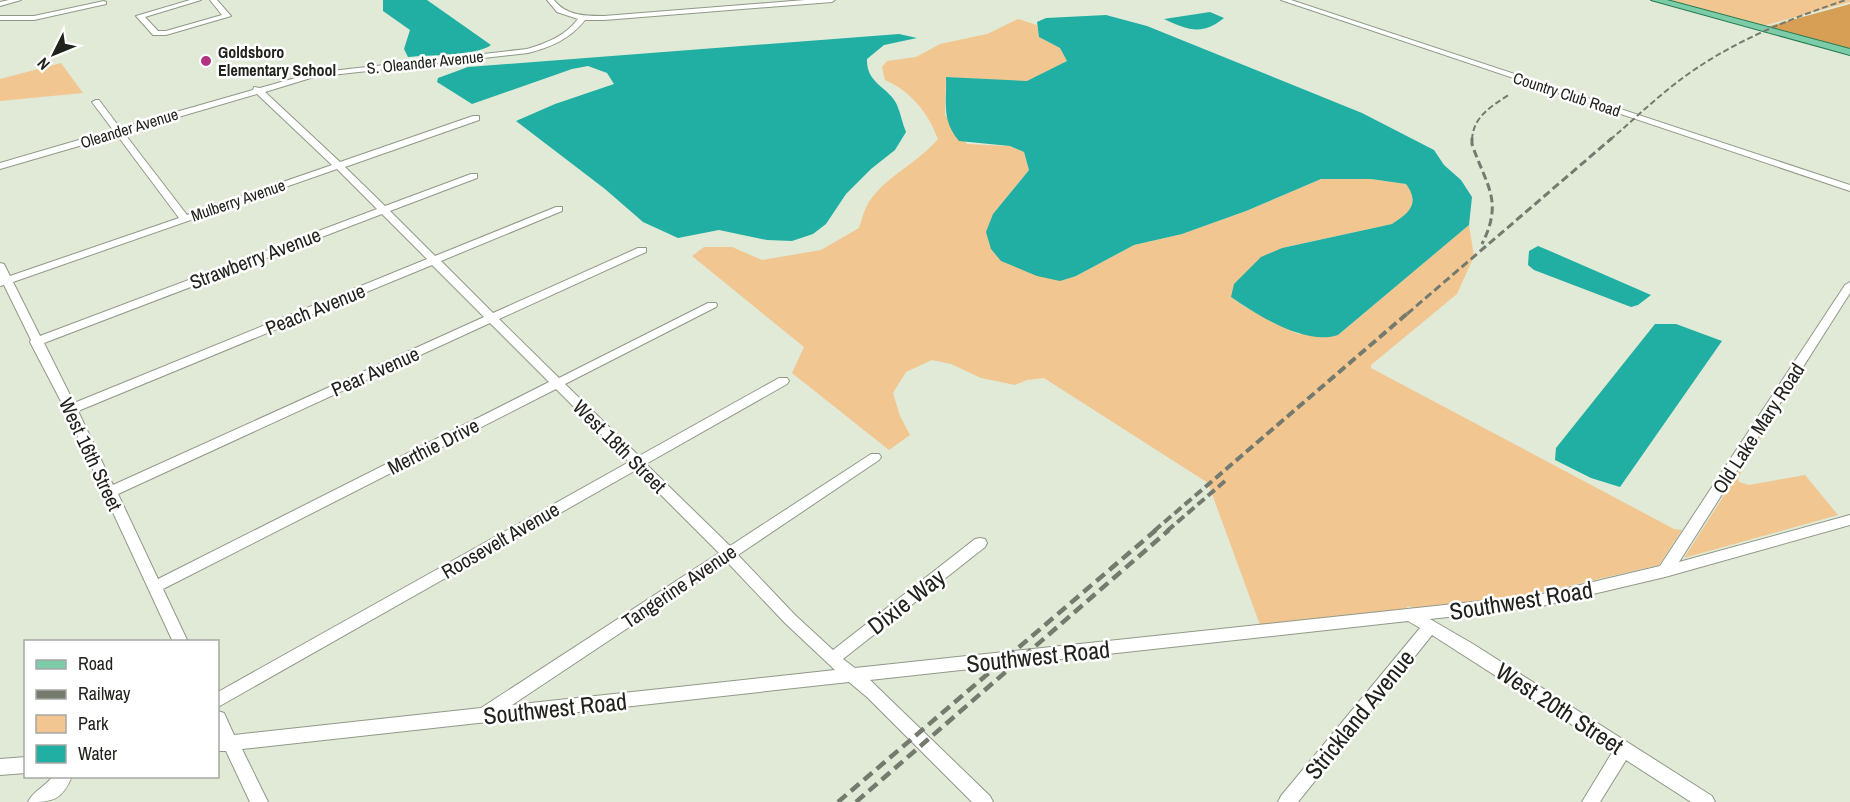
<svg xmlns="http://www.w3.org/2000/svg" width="1850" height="802" font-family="'Archivo Narrow',sans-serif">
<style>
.green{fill:#f1c691}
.forest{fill:#d69f55}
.water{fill:#22afa3}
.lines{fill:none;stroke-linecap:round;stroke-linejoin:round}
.minor-casing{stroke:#909988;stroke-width:2}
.major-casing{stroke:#257b52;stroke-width:2}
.minor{fill:#fff;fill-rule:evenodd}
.major{fill:#7dcca9;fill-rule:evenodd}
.rail-far3{stroke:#747a6e;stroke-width:2;stroke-dasharray:6 3;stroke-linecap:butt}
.rail-far2{stroke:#747a6e;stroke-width:3;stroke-dasharray:8 4;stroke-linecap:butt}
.rail-far1{stroke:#747a6e;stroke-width:4;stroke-dasharray:9 4.5;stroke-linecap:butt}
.rail{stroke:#747a6e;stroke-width:4.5;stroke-dasharray:11 6;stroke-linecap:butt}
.poi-dot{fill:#b13281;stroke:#fff;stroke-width:2}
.labels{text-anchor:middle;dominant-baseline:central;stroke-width:5;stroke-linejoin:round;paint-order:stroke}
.far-poi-label{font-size:16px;font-weight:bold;fill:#20231c;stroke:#fff;text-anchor:start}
.far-street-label{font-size:16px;fill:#20231c;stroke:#fff}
.street-label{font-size:20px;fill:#20231c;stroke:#fff}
.near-street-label{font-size:24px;fill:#20231c;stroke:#fff}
</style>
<rect width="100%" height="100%" fill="#e0ead7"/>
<g class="green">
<path d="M1666 0H1850V2L1763 26Z"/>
<path d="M1018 19 1037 25 1039 37 1060 48 1067 61 1027 82 946 77 945 115 967 144 1010 146 1024 152 1029 170 993 214 1076 276 1134 245 1182 234 1246 211 1321 179H1371L1406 184C1420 203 1410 213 1392 224L1282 248 1231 297 1245 307 1298 334 1338 335 1469 225 1474 256 1457 294 1371 365V368L1674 529 1682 530 1659 565 1534 594 1413 608 1408 606 1406 609 1260 625 1208 483 1044 378 1027 380 1015 385 981 378 951 364 932 360 906 372 893 393 900 416 910 435 889 450 792 373 804 347 692 256 704 247H732L762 260 821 250 859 228C862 220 864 209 869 202 886 176 918 163 938 139 928 113 911 91 885 80L882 67 887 61 916 57 940 44 987 34Z"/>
<path d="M61 63 83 93 0 101V79Z"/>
<path d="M1767 428 1738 478 1739 482 1749 485 1805 475 1838 515 1684 558Z"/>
</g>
<path class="forest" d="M1850 4V51L1766 27Z"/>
<g class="water">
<path d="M383 0H427L491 45C477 56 427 55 408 57L404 49 410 30 383 11Z"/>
<path d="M1210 12 1224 18C1202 36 1188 30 1164 19Z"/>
<path d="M1106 15 1147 26 1362 113 1434 150 1444 165 1461 180 1472 197 1469 225 1338 335C1306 346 1257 315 1231 297L1234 284 1261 257 1282 248 1392 224C1410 213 1420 203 1406 184L1371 179H1321L1246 211 1182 234 1134 245 1076 276 1060 281 1037 276 1001 261 991 249 986 232 993 214 1029 170 1024 152 1010 146 959 141C941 120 947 103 946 77L1027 81 1067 61 1060 48 1039 37 1037 22 1046 18Z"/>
<path d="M899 34 917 38 884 45 867 59C866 84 889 87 897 105 901 114 902 123 906 132L895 150 871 169 846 194 826 224 813 234 792 241 767 240 719 230 678 238 643 222 605 189 516 121 555 104 614 84 607 73 588 66 572 69 472 104 437 82 438 78 468 67Z"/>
<path d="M1538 246 1550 251 1651 295 1638 305 1631 307 1534 270 1528 265 1529 251Z"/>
<path d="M1655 324H1676L1722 341 1620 487 1591 478 1555 460 1556 448Z"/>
</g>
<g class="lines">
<defs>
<g id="minor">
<path d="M9 0H21L0 6V2Z"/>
<path d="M190 0H201L145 17 158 31H166L222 15 210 0H217L231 16 166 35H153L136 16Z"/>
<path d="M547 0H554C566 16 586 16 604 16L805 0H835L832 2 604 20H585C570 39 551 47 528 53L314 77 265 92 340 162 473 116H479V120L345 167 385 206 471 174H477V178L390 211 435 256 556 207H562V211L441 261 493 313 638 248H646V252L499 319 559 378 708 303H716L717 305 716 307 565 384 639 456 779 378H787L789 381 787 384 646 464 730 546 871 454H879L881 457 879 460 738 555 795 615 833 650 975 539 980 538 985 539 987 543 985 547 843 659 855 668 1538 595 1660 566 1845 285 1850 282V293L1679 562 1850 515V525L1665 577 1538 607 1430 619 1473 644 1712 796 1715 802H1691L1626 760 1600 802H1582L1613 751 1432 635 1298 802H1278L1281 796 1420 628 1408 621 870 680 990 796 993 802H972L868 698 849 682 242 749 268 802H250L226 751H218V711L224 713 234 735 481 708 719 553 636 470 218 707V692L629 462 556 389 163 589 188 642H173L65 409 30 342 31 340 4 285 0 286V263L4 264 10 276 179 218 117 135 0 169V163L113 130 92 102 96 100H99L120 128 253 90 254 87 260 88 313 73 527 49C547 43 565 36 578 19L557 12ZM257 94 332 165 187 215 124 133ZM337 169 377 209 40 336 13 282ZM382 214 427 259 74 403 44 343ZM432 265 484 317 113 485 78 411ZM490 323 549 382 158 579 118 494ZM727 562 785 623 835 670 512 705Z"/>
<path d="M1281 0H1291L1850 185V191Z"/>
<path d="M104 1 106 2V4L34 20H0V16H34Z"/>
<path d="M26 757V773L0 775V759Z"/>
<path d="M53 776H72C62 801 52 802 28 802 33 791 46 786 53 776Z"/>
</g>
<path id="major" d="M1651 0H1667L1850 49V55Z"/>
</defs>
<use href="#minor" class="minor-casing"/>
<use href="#major" class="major-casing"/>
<use href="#minor" class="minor"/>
<use href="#major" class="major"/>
<g class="rail-far3">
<path d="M1472 140C1473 116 1492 106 1510 94"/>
<path d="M1610 140C1633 120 1656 98 1680 80 1729 43 1788 19 1846 0"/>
</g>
<g class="rail-far2">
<path d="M1472 138V144C1486 186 1504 200 1482 244"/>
<path d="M1407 314 1612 138"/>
</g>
<g class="rail-far1">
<path d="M1154 531 1409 312"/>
<path d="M1167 531 1225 481"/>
</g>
<g class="rail">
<path d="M838 802 1156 530"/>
<path d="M856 802 1169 530"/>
</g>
</g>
<circle class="poi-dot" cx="206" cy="61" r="6"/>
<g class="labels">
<g class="far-poi-label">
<text x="218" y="52">Goldsboro<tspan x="218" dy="18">Elementary School</tspan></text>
</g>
<g class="far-street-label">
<text transform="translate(425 62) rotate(-6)">S. Oleander Avenue</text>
<text transform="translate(1567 94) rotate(18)">Country Club Road</text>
<text transform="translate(129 128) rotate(-17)">Oleander Avenue</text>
<text transform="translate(238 200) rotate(-19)">Mulberry Avenue</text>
</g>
<g class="street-label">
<text transform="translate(255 258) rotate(-21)">Strawberry Avenue</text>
<text transform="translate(315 309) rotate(-22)">Peach Avenue</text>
<text transform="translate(375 371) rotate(-24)">Pear Avenue</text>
<text transform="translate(1758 428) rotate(-57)">Old Lake Mary Road</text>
<text transform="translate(433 446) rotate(-27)">Merthie Drive</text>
<text transform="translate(620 446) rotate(45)">West 18th Street</text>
<text transform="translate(91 454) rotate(65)">West 16th Street</text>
<text transform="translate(500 540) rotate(-30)">Roosevelt Avenue</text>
<text transform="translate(679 586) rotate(-34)">Tangerine Avenue</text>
</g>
<g class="near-street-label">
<text transform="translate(1521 600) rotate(-9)">Southwest Road</text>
<text transform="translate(906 601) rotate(-38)">Dixie Way</text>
<text transform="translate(1038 656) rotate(-6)">Southwest Road</text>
<text transform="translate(555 708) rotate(-6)">Southwest Road</text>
<text transform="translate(1560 708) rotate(33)">West 20th Street</text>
<text transform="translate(1359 714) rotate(-51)">Strickland Avenue</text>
</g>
</g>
<rect x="24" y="640" width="195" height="138" fill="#ffffff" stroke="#a6a7a4" stroke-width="1.5"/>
<rect x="36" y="660" width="30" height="9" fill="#7dcca9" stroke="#a6a7a4" stroke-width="1.5"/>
<text x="78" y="670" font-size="18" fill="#20231c">Road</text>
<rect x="36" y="690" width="30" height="9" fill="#747a6e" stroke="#a6a7a4" stroke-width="1.5"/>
<text x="78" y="700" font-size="18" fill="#20231c">Railway</text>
<rect x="36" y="715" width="30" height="18" fill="#f1c691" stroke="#a6a7a4" stroke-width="1.5"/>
<text x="78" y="730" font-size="18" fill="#20231c">Park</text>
<rect x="36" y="745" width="30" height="18" fill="#22afa3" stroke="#a6a7a4" stroke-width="1.5"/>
<text x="78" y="760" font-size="18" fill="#20231c">Water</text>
<g transform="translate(54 54) rotate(227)" stroke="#ffffff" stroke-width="4.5" paint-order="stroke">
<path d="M0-4.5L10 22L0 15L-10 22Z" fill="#20231c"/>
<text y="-9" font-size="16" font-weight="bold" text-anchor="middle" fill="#20231c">N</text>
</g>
</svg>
